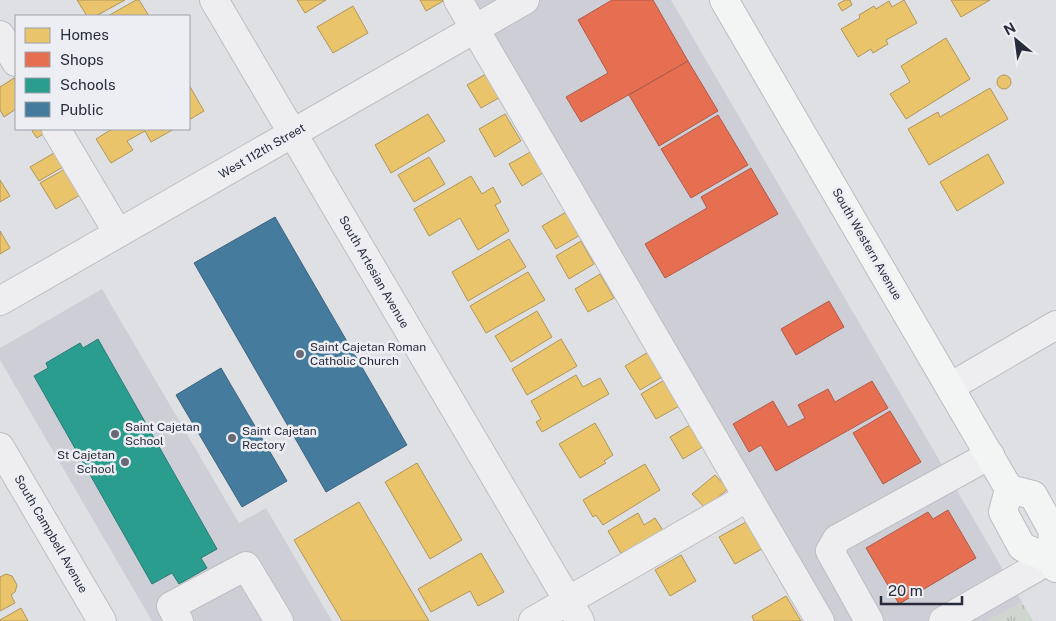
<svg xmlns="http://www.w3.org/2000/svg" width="1056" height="621" font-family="'Public Sans',sans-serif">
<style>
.built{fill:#cecfd6}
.park{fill:url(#park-tufts)}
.homes{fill:#e9c46a;stroke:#af965c}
.shops{fill:#e76f51;stroke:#ae5b4a}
.schools{fill:#2a9d8f;stroke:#297b76}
.public{fill:#457b9d;stroke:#3c637f}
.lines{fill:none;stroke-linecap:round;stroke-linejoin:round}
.minor-casing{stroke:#bdbec1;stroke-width:30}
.major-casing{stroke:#bcbdc1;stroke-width:30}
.minor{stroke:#eeeef1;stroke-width:28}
.major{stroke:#f3f4f4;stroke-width:28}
.poi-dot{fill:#686a75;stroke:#eceef3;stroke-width:2}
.labels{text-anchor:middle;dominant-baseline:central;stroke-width:5;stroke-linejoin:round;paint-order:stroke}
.street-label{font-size:12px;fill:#282b3a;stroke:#eceef3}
.poi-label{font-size:12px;fill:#282b3a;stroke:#eceef3;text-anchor:start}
</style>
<defs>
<pattern id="park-tufts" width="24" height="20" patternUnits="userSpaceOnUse" patternTransform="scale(1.25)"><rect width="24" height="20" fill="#ced6cf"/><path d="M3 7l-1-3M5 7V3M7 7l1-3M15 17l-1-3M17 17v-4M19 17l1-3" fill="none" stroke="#b1b8b2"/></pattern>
</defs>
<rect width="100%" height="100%" fill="#dfe0e3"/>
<g class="built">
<path d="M463 0H671L1022 602 988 621H826Z"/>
<path d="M102 289 239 523 266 508 332 621H152L0 360V348Z"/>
</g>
<path class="park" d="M1022 602 1033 621H988Z"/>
<g class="homes">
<path d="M77 0H125L96 16H87Z"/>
<path d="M136 0H139L149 16H108Z"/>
<path d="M297 0H326L305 13Z"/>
<path d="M420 0H445L426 11Z"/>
<path d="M845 0H850L852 5 842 11 838 4Z"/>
<path d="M904 0 917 23 886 40 888 44 873 53 871 49 858 57 841 29 860 18 859 15 874 6 876 9 889 1 892 7Z"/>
<path d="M951 0H990L961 17Z"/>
<path d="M353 6 368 33 333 53 317 27Z"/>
<path d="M946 38 970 79 906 119 890 94 910 82 901 66Z"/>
<path d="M491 71 504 95 481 108 467 85Z"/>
<circle cx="1004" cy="82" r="7"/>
<path d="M14 78 16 82V109L4 117 0 110V87Z"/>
<path d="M189 85 204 111 189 120Z"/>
<path d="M990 88 1008 119 929 165 908 129 938 112 940 117Z"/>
<path d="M428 114 445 141 391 173 375 145Z"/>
<path d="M505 114 521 141 495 157 479 129Z"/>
<path d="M35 129H44L46 132 37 138 32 131Z"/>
<path d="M112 129H174L151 142 145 131 127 141 133 150 111 163 96 139Z"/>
<path d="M534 150 546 171 522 186 509 164Z"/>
<path d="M54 153 63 167 39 181 30 167Z"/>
<path d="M988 154 1004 183 957 211 940 182Z"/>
<path d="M429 157 445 184 414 202 398 175Z"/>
<path d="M65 169 80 195 56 209 40 183Z"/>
<path d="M471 176 482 194 493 187 501 202 495 205 509 231 478 250 460 218 429 236 414 209Z"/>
<path d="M0 180 10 196 0 202Z"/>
<path d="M568 211 582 234 556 249 542 226Z"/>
<path d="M0 231 10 248 0 254Z"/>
<path d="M509 239 526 267 468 301 452 272Z"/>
<path d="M581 241 594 264 569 279 556 256Z"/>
<path d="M528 272 545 300 486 333 470 306Z"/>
<path d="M600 274 614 298 588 312 575 289Z"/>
<path d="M537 311 552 337 511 362 495 336Z"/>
<path d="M561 339 577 366 527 395 512 369Z"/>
<path d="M650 351 664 376 640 390 625 366Z"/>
<path d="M576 375 583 387 600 378 609 394 542 432 536 422 541 419 531 401Z"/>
<path d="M666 379 681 405 656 419 641 394Z"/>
<path d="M695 422 709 443 683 459 670 437Z"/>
<path d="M595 423 613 455 604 461 606 463 580 478 559 444Z"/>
<path d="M417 463 462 540 430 559 385 482Z"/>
<path d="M645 464 660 490 603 525 596 515 593 517 583 500Z"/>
<path d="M715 475 728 489 705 508 692 494Z"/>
<path d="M359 502 429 621H342L294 540Z"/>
<path d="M638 513 644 525 655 518 664 532 623 557 608 531Z"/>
<path d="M746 522 762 549 735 564 719 537Z"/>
<path d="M481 553 504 592 478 606 470 591 431 612 418 589Z"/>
<path d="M681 555 696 581 670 596 655 570Z"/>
<path d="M6 574 12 576 17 585 15 592 11 595 15 603 0 611V577Z"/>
<path d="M786 596 801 621H754L752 616Z"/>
<path d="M21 608 28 621H0V620Z"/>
</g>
<g class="shops">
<path d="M612 0H653L688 61 581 122 566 97 608 73 578 20Z"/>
<path d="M688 61 718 111 659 146 629 95Z"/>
<path d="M718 115 748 165 691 198 661 149Z"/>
<path d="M751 168 778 214 665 278 645 244 707 208 701 197Z"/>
<path d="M829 301 844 327 796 355 781 329Z"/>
<path d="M872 381 888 408 776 471 761 445 749 452 733 424 773 401 788 427 805 418 798 405 828 389 835 402Z"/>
<path d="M890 411 921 462 883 484 853 433Z"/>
<path d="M948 510 976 558 899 604 866 548 928 512 933 519Z"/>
</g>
<path class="schools" d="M98 339 217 549 201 558 207 568 179 584 172 573 152 584 34 376 48 368 46 363 80 343 83 348Z"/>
<g class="public">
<path d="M275 217 407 445 326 492 194 263Z"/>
<path d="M221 368 287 481 242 507 176 395Z"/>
</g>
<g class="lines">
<defs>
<g id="minor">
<path d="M214 0 580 621"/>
<path d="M458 0 820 621"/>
<path d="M0 35 16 62"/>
<path d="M56 129 118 233"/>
<path d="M0 301 525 0"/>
<path d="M950 387 1056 325"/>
<path d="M0 447 102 621"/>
<path d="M179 621 171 606 246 566 279 621"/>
<path d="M533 621 748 497"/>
<path d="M869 621 830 551 837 539 990 455"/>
<path d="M943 621 1051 559"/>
</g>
<g id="major">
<path d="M724 0 1009 489 1003 512 1022 547 1051 559"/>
<path d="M1009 489 1033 495 1053 531 1051 559 1056 568"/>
</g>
</defs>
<use href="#minor" class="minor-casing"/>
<use href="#major" class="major-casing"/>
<use href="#minor" class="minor"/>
<use href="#major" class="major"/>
</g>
<g class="poi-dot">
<circle cx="300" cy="354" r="5"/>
<circle cx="115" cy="434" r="5"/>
<circle cx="232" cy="438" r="5"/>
<circle cx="125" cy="462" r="5"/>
</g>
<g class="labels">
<g class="street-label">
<text transform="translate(262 151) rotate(-30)">West 112th Street</text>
<text transform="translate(867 244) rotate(60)">South Western Avenue</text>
<text transform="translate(374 272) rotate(60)">South Artesian Avenue</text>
<text transform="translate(51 534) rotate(60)">South Campbell Avenue</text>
</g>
<g class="poi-label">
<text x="310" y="347">Saint Cajetan Roman<tspan x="310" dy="14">Catholic Church</tspan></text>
<text x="125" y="427">Saint Cajetan<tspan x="125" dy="14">School</tspan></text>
<text x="242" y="431">Saint Cajetan<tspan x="242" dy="14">Rectory</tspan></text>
<text x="115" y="455" text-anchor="end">St Cajetan<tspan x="115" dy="14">School</tspan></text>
</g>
</g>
<rect x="15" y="15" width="175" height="115" fill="#eceef3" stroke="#9ea0a9"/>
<rect x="25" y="28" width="25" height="15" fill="#e9c46a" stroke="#9ea0a9"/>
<text x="60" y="40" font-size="15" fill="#282b3a">Homes</text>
<rect x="25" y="52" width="25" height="15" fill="#e76f51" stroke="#9ea0a9"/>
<text x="60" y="65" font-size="15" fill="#282b3a">Shops</text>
<rect x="25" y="78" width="25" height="15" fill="#2a9d8f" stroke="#9ea0a9"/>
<text x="60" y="90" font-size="15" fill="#282b3a">Schools</text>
<rect x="25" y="102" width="25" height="15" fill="#457b9d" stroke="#9ea0a9"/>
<text x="60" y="115" font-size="15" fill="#282b3a">Public</text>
<g transform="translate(1016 40) rotate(331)" stroke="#eceef3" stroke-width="4" paint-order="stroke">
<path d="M0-4L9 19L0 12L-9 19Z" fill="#282b3a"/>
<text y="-8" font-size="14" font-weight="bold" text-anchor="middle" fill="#282b3a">N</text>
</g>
<path d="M881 596v8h81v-8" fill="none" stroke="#282b3a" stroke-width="2.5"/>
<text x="888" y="596" font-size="15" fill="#282b3a" stroke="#eceef3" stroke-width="4" paint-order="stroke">20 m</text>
</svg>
